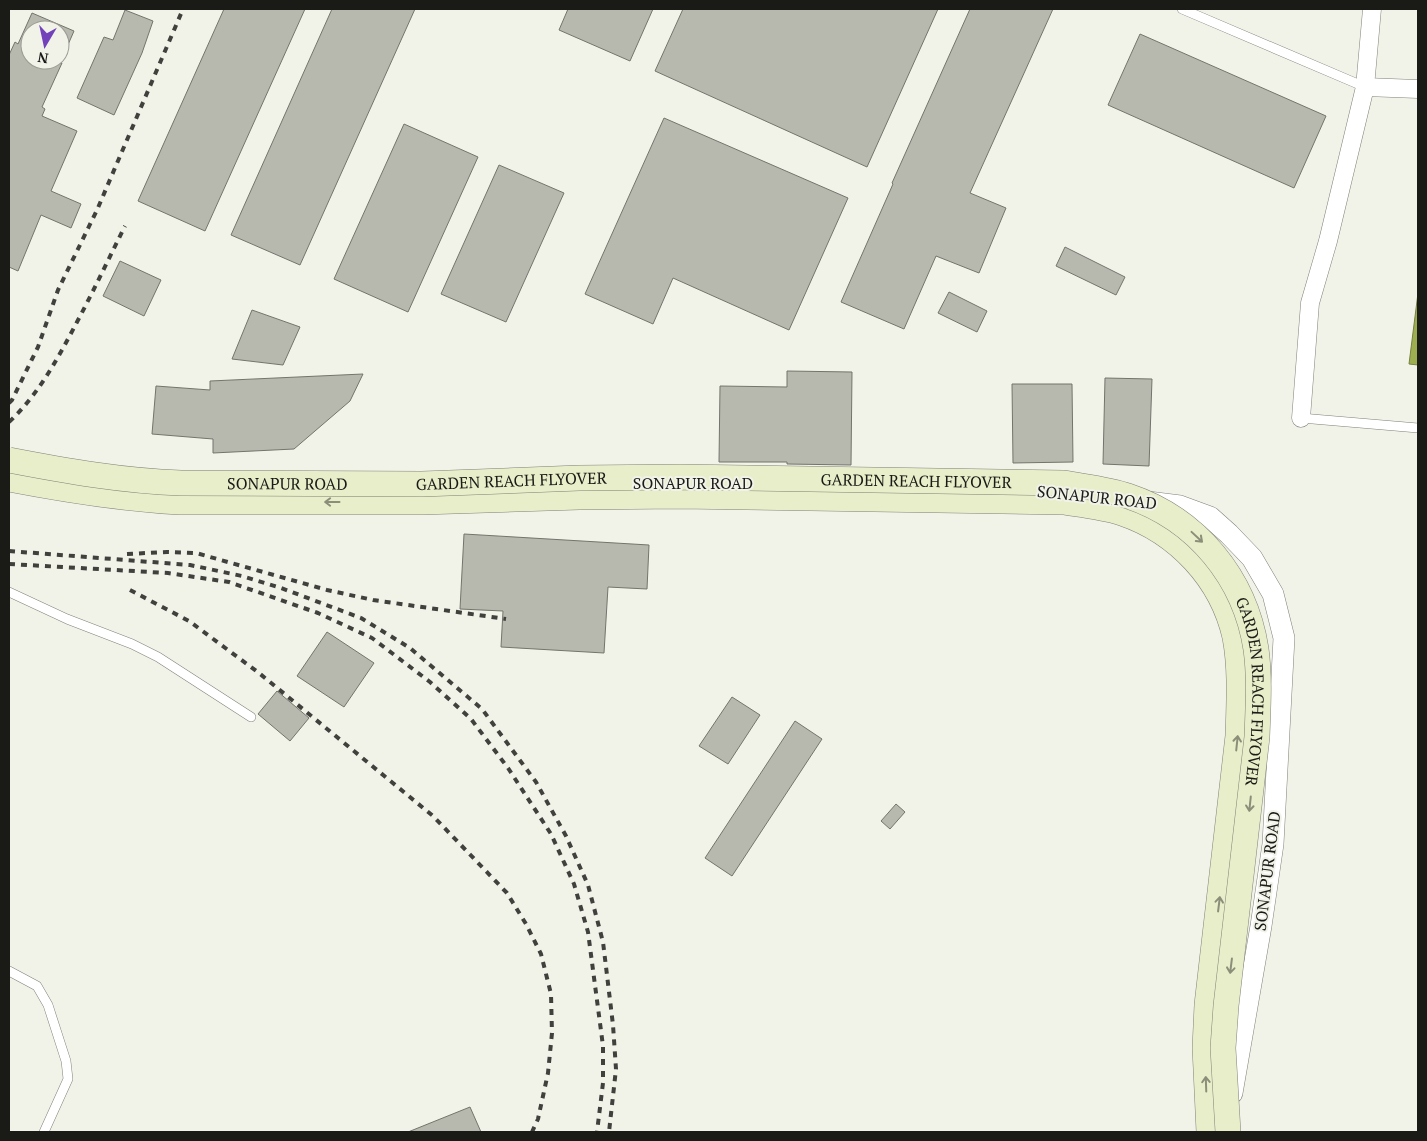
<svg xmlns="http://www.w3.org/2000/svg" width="1427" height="1141" font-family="'PT Serif',serif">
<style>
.water{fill:#9dae51;stroke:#768240}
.building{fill:#b7b9af;stroke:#73756c;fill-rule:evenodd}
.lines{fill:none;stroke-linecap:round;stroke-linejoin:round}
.service-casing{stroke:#7f8278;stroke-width:10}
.minor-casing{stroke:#7f8278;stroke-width:19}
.tertiary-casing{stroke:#7f8278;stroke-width:22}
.secondary-casing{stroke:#7f8278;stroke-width:26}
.service{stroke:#fff;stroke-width:9}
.minor{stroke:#fff;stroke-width:18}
.tertiary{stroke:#fff;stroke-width:21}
.secondary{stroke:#e8eec9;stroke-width:25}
.rail{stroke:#40403c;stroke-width:4;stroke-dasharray:6 6;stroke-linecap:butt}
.secondary-bridge-casing{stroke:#7f8278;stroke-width:26;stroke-linecap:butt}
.secondary-bridge{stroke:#e8eec9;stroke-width:25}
.oneway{stroke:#8b8f79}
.labels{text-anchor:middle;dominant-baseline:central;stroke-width:4;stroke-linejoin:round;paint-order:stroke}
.street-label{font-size:16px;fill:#1a1a17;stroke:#f1f3e9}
</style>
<rect width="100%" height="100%" fill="#f1f3e9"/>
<path class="water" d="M1418 293V365L1409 364Z"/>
<g class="building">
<path d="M224 9H305L205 231 138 201Z"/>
<path d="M332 9H415L300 265 231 235Z"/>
<path d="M568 9H653L630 61 559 30Z"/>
<path d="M683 9H938L867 167 655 71Z"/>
<path d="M970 9H1053L970 193 1006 208 979 273 936 256 904 329 841 302 893 184 892 183Z"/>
<path d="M125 10 153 21 142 53 114 115 77 98 104 37 113 40Z"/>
<path d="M32 13 74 31 60 63H62L42 107 45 109 42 116 77 131 51 191 81 204 71 228 41 215 18 271 9 267V55L15 42 18 44ZM30 30H60V60H30Z"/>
<path d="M1140 34 1326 116 1294 188 1108 105Z"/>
<path d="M664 118 848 198 789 330 673 278 653 324 585 294Z"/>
<path d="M404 124 478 157 408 312 334 279Z"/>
<path d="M499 165 564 193 506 322 441 294Z"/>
<path d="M1065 247 1125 277 1116 295 1056 266Z"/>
<path d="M120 261 161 280 144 316 103 296Z"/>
<path d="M949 292 987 311 977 332 938 313Z"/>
<path d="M252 310 300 327 283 365 232 359Z"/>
<path d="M787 371 852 372 851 465 787 464V462H719L720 386 787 387Z"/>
<path d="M363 374 350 401 294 449 213 453V439L152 434 156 386 210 390V381Z"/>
<path d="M1105 378 1152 379 1149 466 1103 464Z"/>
<path d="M1012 384H1072L1073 462 1013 463Z"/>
<path d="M464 534 649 545 647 589 608 587 604 653 501 647 503 611 460 609Z"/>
<path d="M327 632 374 663 344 707 297 676Z"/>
<path d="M277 691 309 718 290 741 258 714Z"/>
<path d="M732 697 760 715 728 764 699 746Z"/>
<path d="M795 721 822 739 732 876 705 858Z"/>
<path d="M896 804 905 812 890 829 881 821Z"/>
<path d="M470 1107 481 1132H408Z"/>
</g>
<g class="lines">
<defs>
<g id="service">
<path d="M1182 9 1365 87"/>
<path d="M1301 418 1418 428"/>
<path d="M9 592 67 619 132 644 158 657 251 717"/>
<path d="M9 971 37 986 48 1005 66 1061 68 1079 44 1132"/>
</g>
<g id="minor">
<path d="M1365 87 1418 89"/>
<path d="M1301 418 1310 303 1328 241 1365 87 1372 9"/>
</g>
<path id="tertiary" d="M1148 502 1180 506 1210 517 1229 534 1252 558 1273 594 1284 638 1273 844 1261 926 1232 1093"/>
<path id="secondary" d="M9 479C66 490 122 499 180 502H422L579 497 680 496 1063 502C1083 505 1103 507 1122 513 1178 532 1222 579 1235 637 1241 669 1239 703 1238 736L1207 1005 1205 1048 1209 1132"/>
</defs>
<use href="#service" class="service-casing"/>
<use href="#minor" class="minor-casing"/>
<use href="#tertiary" class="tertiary-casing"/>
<use href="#secondary" class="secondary-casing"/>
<use href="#service" class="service"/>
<use href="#minor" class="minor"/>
<use href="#tertiary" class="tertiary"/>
<use href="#secondary" class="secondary"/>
<g class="rail">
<path d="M9 403 12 400 38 347 58 290 97 210 183 9"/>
<path d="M9 422C39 394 58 358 77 322 94 290 109 258 125 226"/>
<path d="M9 551 190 565 242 576 281 588 361 618 410 648 482 709 536 782 566 836 588 885 603 942 613 1025 616 1069 609 1132"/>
<path d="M127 554 167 552 196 553 327 590 373 600 506 619"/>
<path d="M9 564 168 573 229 582 318 613 372 638 430 682 471 719 508 768 551 834 574 884 588 932 603 1046V1083L597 1132"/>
<path d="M130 590 189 621 259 673 433 816 507 893 526 924 541 954 551 994 552 1033 548 1073 538 1119 532 1132"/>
</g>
<defs>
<g id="secondary-bridge">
<path id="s1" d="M9 460C66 471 123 481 181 483L422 484 579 478 680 477 1064 483C1086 487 1108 489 1128 496 1197 519 1245 578 1256 649 1260 678 1258 708 1257 737L1226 1006 1223 1048 1228 1132"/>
</g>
</defs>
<use href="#secondary-bridge" class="secondary-bridge-casing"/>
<use href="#secondary-bridge" class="secondary-bridge"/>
</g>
<defs><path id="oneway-shaft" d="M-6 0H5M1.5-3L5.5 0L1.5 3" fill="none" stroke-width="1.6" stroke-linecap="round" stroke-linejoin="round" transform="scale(1.25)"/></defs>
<g class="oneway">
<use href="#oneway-shaft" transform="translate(332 502) rotate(-180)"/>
<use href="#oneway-shaft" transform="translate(1197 537) rotate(43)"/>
<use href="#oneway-shaft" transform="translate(1237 743) rotate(-84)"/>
<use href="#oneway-shaft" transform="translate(1250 804) rotate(96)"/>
<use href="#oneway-shaft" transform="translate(1219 904) rotate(-83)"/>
<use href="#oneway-shaft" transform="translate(1231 966) rotate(97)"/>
<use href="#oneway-shaft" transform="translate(1206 1084) rotate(-92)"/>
</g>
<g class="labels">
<g class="street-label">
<text stroke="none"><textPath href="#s1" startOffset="504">GARDEN REACH FLYOVER</textPath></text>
<text stroke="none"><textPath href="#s1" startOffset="909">GARDEN REACH FLYOVER</textPath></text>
<text stroke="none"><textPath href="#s1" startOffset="280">SONAPUR ROAD</textPath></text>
<text x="693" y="483">SONAPUR ROAD</text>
<text transform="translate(1097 497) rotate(6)">SONAPUR ROAD</text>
<text stroke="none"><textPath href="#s1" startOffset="1374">GARDEN REACH FLYOVER</textPath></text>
<text transform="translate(1267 871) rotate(-83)">SONAPUR ROAD</text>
</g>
</g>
<rect width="1427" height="1141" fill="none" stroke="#1a1a17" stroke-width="20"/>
<g transform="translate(45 45) rotate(189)"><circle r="24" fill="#f1f3e9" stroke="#9b9c95"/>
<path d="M0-4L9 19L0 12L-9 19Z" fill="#7242ba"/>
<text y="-8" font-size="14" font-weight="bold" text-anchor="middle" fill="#1a1a17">N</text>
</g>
</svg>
